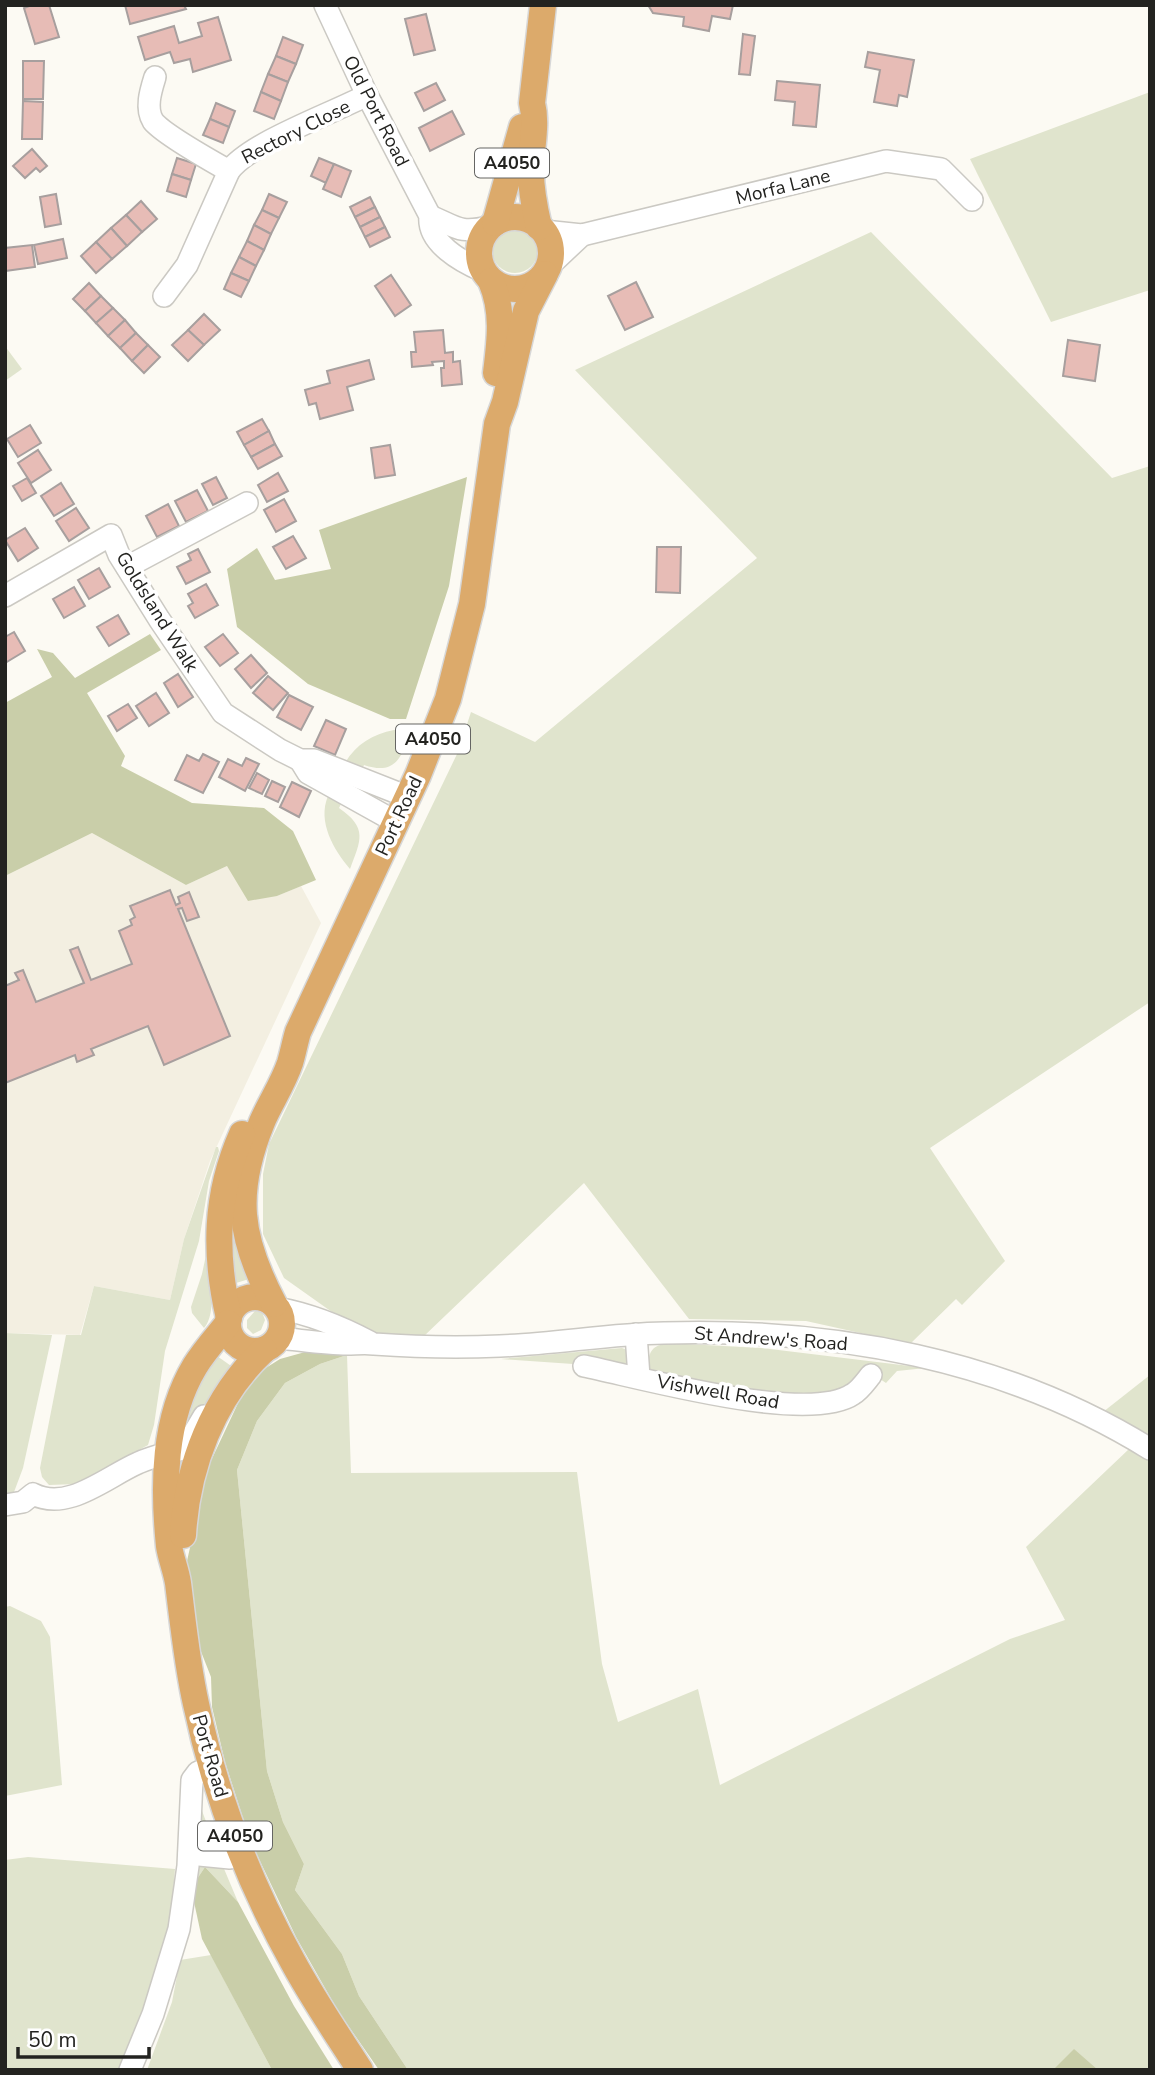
<svg xmlns="http://www.w3.org/2000/svg" width="1155" height="2075" font-family="'Nunito Sans',sans-serif">
<style>
.built{fill:#f3efe1}
.green{fill:#e0e4cd}
.forest{fill:#c9cea9}
.building{fill:#e7bcb6;stroke:#a79f9e;stroke-width:2}
.lines{fill:none;stroke-linecap:round;stroke-linejoin:round}
.minor-casing{stroke:#cbc9c3;stroke-width:24}
.major-casing{stroke:#d7d7d7;stroke-width:29}
.minor{stroke:#fff;stroke-width:21}
.major{stroke:#dcaa6b;stroke-width:26}
.labels{text-anchor:middle;dominant-baseline:central;stroke-width:7;stroke-linejoin:round;paint-order:stroke}
.shield{fill:#fff;stroke:#656563;stroke-width:2}
.shield-label{font-size:18px;font-weight:bold;fill:#232320}
.street-label{font-size:19px;fill:#232320;stroke:#fff}
</style>
<rect width="100%" height="100%" fill="#fcfaf3"/>
<path class="built" d="M92 833 186 885 227 866 277 896 301 886 321 923 210 1161 184 1239 170 1300 94 1286 80 1335 5 1333V876Z"/>
<g class="green">
<path d="M1150 92V290L1051 322 970 159Z"/>
<circle cx="515" cy="250" r="23"/>
<path d="M871 232 1112 478 1150 466V1002L930 1148 1005 1261 962 1305 956 1299 910 1344 806 1321 689 1319 584 1183 423 1337 381 1338 339 1317 284 1278 263 1234V1174L269 1144 458 752 471 712 535 742 757 558 575 370Z"/>
<path d="M5 346 22 369 5 381Z"/>
<path d="M394 730 412 731C401 756 397 776 364 765L362 769 345 763C356 744 373 734 394 730Z"/>
<path d="M328 796 341 804 339 808C368 828 361 840 350 869 334 850 317 822 328 796Z"/>
<path d="M216 1147H218L219 1151 209 1181 199 1241 165 1351 154 1425 148 1445 77 1484 49 1485 42 1477 40 1468 66 1335H81L94 1286 170 1300 184 1239Z"/>
<path d="M235 1187 249 1279 233 1284 229 1269Z"/>
<path d="M209 1241C210 1261 218 1314 204 1328L192 1313 191 1307 202 1274Z"/>
<path d="M255 1311 262 1312 265 1320 261 1330 253 1334 247 1328V1320Z"/>
<path d="M5 1333 52 1335 23 1468 14 1492 5 1497Z"/>
<path d="M686 1344 761 1348 926 1368 897 1371 886 1383 880 1379 883 1375 880 1369 876 1367 840 1394 773 1397 652 1372 648 1367C648 1340 665 1344 686 1344Z"/>
<path d="M622 1348 627 1350 628 1362 617 1367 576 1357 573 1364 501 1359Z"/>
<path d="M347 1355 351 1473 577 1472 602 1664 618 1722 698 1689 720 1785 1010 1639 1065 1620 1026 1547 1129 1449 1150 1460V2070H408L359 1996 342 1954 295 1890 304 1864 283 1822 267 1771 237 1470 257 1421 285 1383 320 1364Z"/>
<path d="M217 1356 234 1368 184 1439 179 1427 195 1388Z"/>
<path d="M1150 1375V1440L1103 1412Z"/>
<path d="M10 1606 41 1621 50 1637 62 1785 5 1796V1607Z"/>
<path d="M198 1800 217 1851 201 1848 196 1837Z"/>
<path d="M28 1857 175 1869 169 1942 121 2070H5V1860Z"/>
<path d="M222 1864 238 1902 205 1867 191 1888 194 1865Z"/>
<path d="M211 1955 272 2070H147L172 2002 180 1960Z"/>
</g>
<g class="forest">
<path d="M467 477 449 586 406 719H390L308 684 237 627 227 569 257 548 275 580 331 569 319 530Z"/>
<path d="M150 634 161 650 87 693 125 756 121 766 192 803 264 808 293 831 316 880 277 896 248 901 227 866 186 885 92 833 5 876V703L52 677 37 649 53 653 75 678Z"/>
<path d="M316 1349 335 1350 347 1355 320 1364 285 1383 257 1421 237 1470 267 1771 283 1822 304 1864 295 1890 342 1954 359 1996 408 2070H379L338 2011 296 1937 250 1840 225 1762 212 1707 211 1677 200 1649 187 1561 208 1467 240 1399 261 1371 280 1359Z"/>
<path d="M205 1867 238 1902 294 2006 334 2070H272L202 1939 191 1888Z"/>
<path d="M1074 2049 1098 2070H1053Z"/>
</g>
<g class="building">
<path d="M32 5H49L59 37 35 44 24 8Z"/>
<path d="M125 5H184L186 9 130 24Z"/>
<path d="M648 5H733L730 19 712 16 709 31 683 26 684 17 653 13Z"/>
<path d="M426 14 435 50 414 55 405 19Z"/>
<path d="M218 17 231 60 193 72 190 59 174 63 170 52 145 60 138 37 174 26 179 43 202 36 198 23Z"/>
<path d="M743 34 755 36 750 75 739 74Z"/>
<path d="M283 37 303 45 296 64 276 56Z"/>
<path d="M868 52 914 60 907 97 899 95 897 106 874 102 880 70 865 67Z"/>
<path d="M276 56 296 64 288 82 268 74Z"/>
<path d="M23 61H44L43 99H23Z"/>
<path d="M268 74 288 82 281 101 261 92Z"/>
<path d="M777 81 820 85 816 127 793 125 795 102 775 100Z"/>
<path d="M436 83 445 100 424 111 415 93Z"/>
<path d="M261 92 281 101 274 119 254 111Z"/>
<path d="M23 101 43 102 42 139H22Z"/>
<path d="M216 103 235 111 229 127 210 119Z"/>
<path d="M452 111 464 134 430 151 419 128Z"/>
<path d="M210 119 229 127 223 143 203 135Z"/>
<path d="M32 149 47 166 40 172 36 168 25 178 13 166Z"/>
<path d="M177 158 196 164 191 180 172 174Z"/>
<path d="M319 158 334 164 326 183 311 176Z"/>
<path d="M334 164 351 171 341 197 323 189Z"/>
<path d="M172 174 191 180 186 197 167 191Z"/>
<path d="M56 194 61 224 45 227 40 197Z"/>
<path d="M269 194 287 202 279 218 262 210Z"/>
<path d="M370 197 375 207 355 217 350 207Z"/>
<path d="M141 201 157 219 142 232 126 215Z"/>
<path d="M375 207 380 217 360 227 355 217Z"/>
<path d="M262 210 279 218 271 234 254 225Z"/>
<path d="M126 215 142 232 127 246 111 228Z"/>
<path d="M380 217 385 227 365 237 360 227Z"/>
<path d="M254 225 271 234 264 250 247 241Z"/>
<path d="M385 227 390 237 370 247 365 237Z"/>
<path d="M111 228 127 246 112 259 96 242Z"/>
<path d="M63 239 67 258 38 264 34 245Z"/>
<path d="M247 241 264 250 256 266 239 257Z"/>
<path d="M96 242 112 259 96 273 81 256Z"/>
<path d="M32 245 35 267 5 271V248Z"/>
<path d="M239 257 256 266 249 281 231 273Z"/>
<path d="M231 273 249 281 241 297 224 289Z"/>
<path d="M391 275 411 305 395 316 375 286Z"/>
<path d="M636 282 653 317 625 330 608 296Z"/>
<path d="M89 283 101 296 85 311 73 299Z"/>
<path d="M101 296 113 308 96 323 85 311Z"/>
<path d="M113 308 125 320 108 336 96 323Z"/>
<path d="M204 314 220 330 204 345 188 330Z"/>
<path d="M125 320 136 333 120 348 108 336Z"/>
<path d="M188 330 204 345 188 361 172 345Z"/>
<path d="M443 330 445 353 453 352V362L460 361 462 384 442 386 441 368H444V361L432 362 433 365 412 367 411 352H416L414 332Z"/>
<path d="M136 333 148 345 132 361 120 348Z"/>
<path d="M1068 340 1100 345 1095 381 1063 376Z"/>
<path d="M148 345 160 357 144 373 132 361Z"/>
<path d="M369 360 374 379 347 387 353 410 320 419 316 403 309 405 305 390 330 383 327 371Z"/>
<path d="M262 419 269 431 244 445 237 432Z"/>
<path d="M30 425 41 443 18 457 7 439Z"/>
<path d="M269 431 275 444 251 457 244 445Z"/>
<path d="M275 444 282 456 258 469 251 457Z"/>
<path d="M390 445 395 475 375 478 371 448Z"/>
<path d="M38 450 51 470 31 483 18 463Z"/>
<path d="M278 473 288 491 267 502 258 485Z"/>
<path d="M216 477 227 498 213 505 202 484Z"/>
<path d="M27 478 36 493 22 501 13 486Z"/>
<path d="M61 483 74 504 54 516 41 496Z"/>
<path d="M197 490 208 511 186 522 175 501Z"/>
<path d="M284 499 296 521 276 532 264 510Z"/>
<path d="M168 504 179 526 157 537 146 516Z"/>
<path d="M76 508 89 528 69 541 56 521Z"/>
<path d="M25 528 38 548 18 561 5 540Z"/>
<path d="M293 536 306 558 286 569 273 547Z"/>
<path d="M657 547H681L680 593 656 592Z"/>
<path d="M198 549 210 572 186 584 177 567 191 560 188 554Z"/>
<path d="M99 568 110 587 89 599 78 580Z"/>
<path d="M206 584 218 605 195 618 188 606 193 603 188 594Z"/>
<path d="M74 587 85 606 64 618 53 599Z"/>
<path d="M118 615 129 634 109 646 97 627Z"/>
<path d="M14 632 25 651 5 663V637Z"/>
<path d="M223 634 238 653 220 666 205 647Z"/>
<path d="M251 655 267 673 251 688 235 669Z"/>
<path d="M178 674 193 697 178 707 164 683Z"/>
<path d="M268 676 288 693 273 710 253 693Z"/>
<path d="M156 693 169 713 149 726 136 706Z"/>
<path d="M289 695 313 707 301 730 277 717Z"/>
<path d="M128 704 137 718 117 731 108 716Z"/>
<path d="M326 720 346 729 335 755 314 746Z"/>
<path d="M203 754 219 762 203 793 175 780 187 755 199 761Z"/>
<path d="M246 758 259 764 245 791 219 777 228 759 242 766Z"/>
<path d="M257 773 269 780 262 794 249 788Z"/>
<path d="M272 781 285 787 278 802 265 796Z"/>
<path d="M292 782 311 791 299 817 280 807Z"/>
<path d="M170 890 176 905 180 903 178 897 189 892 199 917 187 921 182 908 178 909 230 1036 164 1065 148 1026 91 1049 94 1055 77 1062 75 1055 5 1083V986L19 980 15 973 23 970 36 1002 84 983 70 950 78 947 91 980 132 964 119 931 132 925 130 920 135 917 130 906Z"/>
</g>
<g class="lines">
<defs>
<g id="minor">
<path d="M325 5 367 95 430 216C427 243 462 262 483 271"/>
<path d="M155 77C151 90 145 108 153 121 162 133 213 162 229 171"/>
<path d="M430 216C457 227 458 234 489 227"/>
<path d="M544 231 582 235 886 161 941 169 972 200"/>
<path d="M548 267 582 235"/>
<path d="M164 296 187 265 229 171C251 142 331 114 367 95"/>
<path d="M127 567 247 503"/>
<path d="M5 596 111 535 119 555 159 619 223 713 280 750 300 760H314L408 797"/>
<path d="M300 760 308 773 396 822"/>
<path d="M277 1308C310 1314 340 1326 370 1342"/>
<path d="M636 1334 639 1377"/>
<path d="M279 1338C301 1340 325 1344 347 1344 356 1344 365 1343 374 1344 416 1347 458 1348 500 1346 555 1344 609 1334 664 1333 833 1328 1005 1359 1150 1449"/>
<path d="M584 1366C639 1377 808 1425 853 1394 860 1390 866 1381 871 1375"/>
<path d="M5 1505 23 1502 33 1494C68 1512 106 1477 138 1463 153 1456 170 1453 185 1448L204 1416"/>
<path d="M189 1854 230 1858 241 1854"/>
<path d="M130 2070 153 2014 179 1929 188 1866 192 1780 198 1772 212 1768"/>
</g>
<g id="major">
<circle cx="515" cy="253" r="36"/>
<path d="M495 223 522 127"/>
<path d="M539 227C534 206 530 186 531 165 532 144 537 123 532 103L543 5"/>
<path d="M491 281C504 311 500 341 496 373"/>
<circle cx="255" cy="1324" r="27"/>
<path d="M274 1304C239 1238 233 1193 262 1122 270 1103 283 1084 290 1063 293 1053 295 1042 298 1032L418 775 448 699 472 604 497 424 505 402 526 311 545 274"/>
<path d="M229 1318C214 1254 215 1195 242 1134"/>
<path d="M228 1323C217 1337 205 1350 195 1366 163 1419 163 1486 169 1546 171 1559 176 1570 178 1583 183 1623 187 1664 196 1704 215 1793 248 1881 293 1962 313 1999 337 2034 360 2070"/>
<path d="M183 1535C187 1467 213 1397 264 1350"/>
</g>
</defs>
<use href="#minor" class="minor-casing"/>
<use href="#major" class="major-casing"/>
<use href="#minor" class="minor"/>
<use href="#major" class="major"/>
</g>
<g class="labels">
<g class="shield">
<rect x="475" y="148.5" width="74" height="29" rx="5"/>
<rect x="396" y="724.5" width="74" height="29" rx="5"/>
<rect x="198" y="1821.5" width="74" height="29" rx="5"/>
</g>
<g class="shield-label">
<text x="512" y="163">A4050</text>
<text x="433" y="739">A4050</text>
<text x="235" y="1836">A4050</text>
</g>
<g class="street-label">
<text transform="translate(376 111) rotate(63)">Old Port Road</text>
<text transform="translate(296 132) rotate(-27)">Rectory Close</text>
<text transform="translate(783 187) rotate(-14)">Morfa Lane</text>
<text transform="translate(157 612) rotate(58)">Goldsland Walk</text>
<text transform="translate(399 816) rotate(-65)">Port Road</text>
<text transform="translate(771 1339) rotate(4)">St Andrew's Road</text>
<text transform="translate(718 1392) rotate(10)">Vishwell Road</text>
<text transform="translate(210 1756) rotate(74)">Port Road</text>
</g>
</g>
<rect width="1155" height="2075" fill="none" stroke="#232320" stroke-width="14"/>
<path d="M18 2047v10h131v-10" fill="none" stroke="#232320" stroke-width="3.5"/>
<text x="28" y="2047" font-size="21" fill="#232320" stroke="#ffffff" stroke-width="5" paint-order="stroke">50 m</text>
</svg>
